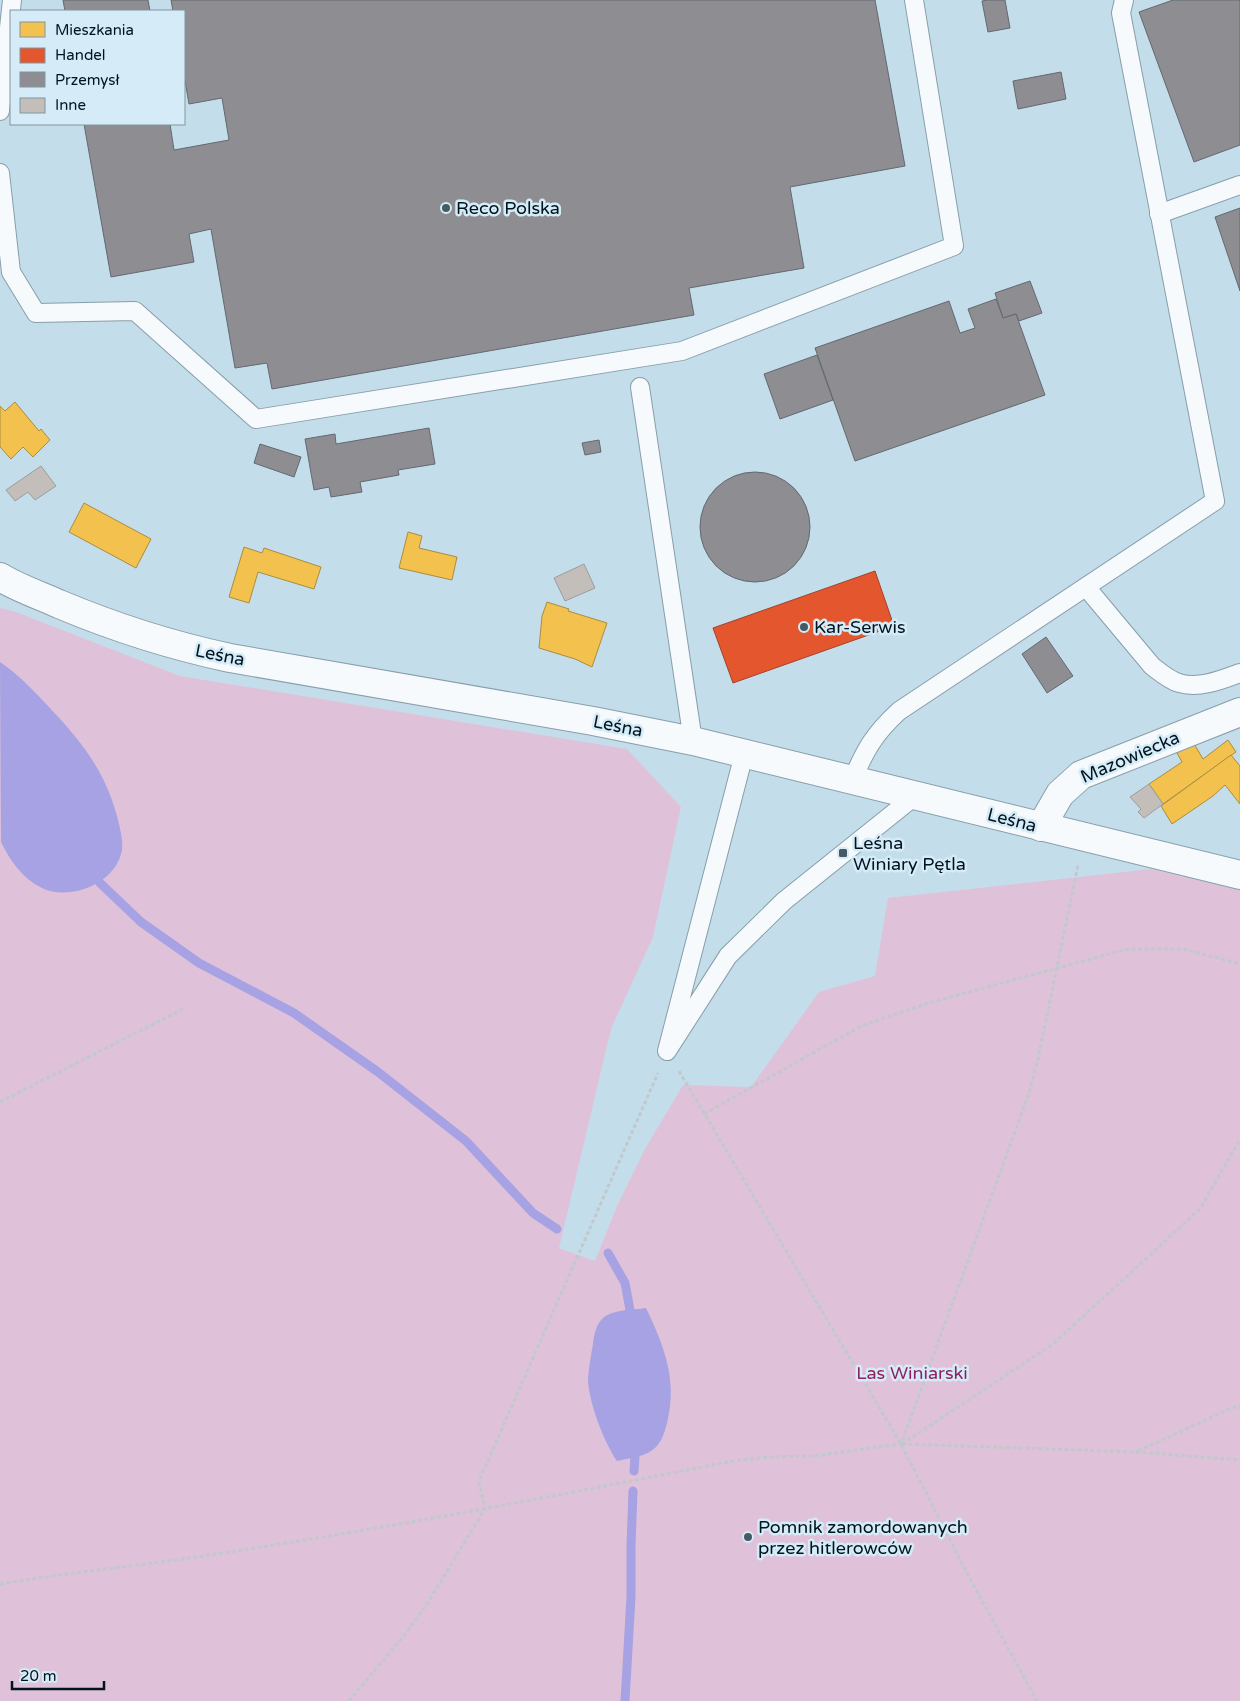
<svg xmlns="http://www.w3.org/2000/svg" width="1240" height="1701" font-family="'Varela Round',sans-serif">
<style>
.green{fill:#dfc2d9}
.water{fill:#a6a2e3}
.homes{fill:#f2c14e;stroke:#a98d40}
.shops{fill:#e4572e;stroke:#a0432a}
.industry{fill:#8d8d92;stroke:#636970}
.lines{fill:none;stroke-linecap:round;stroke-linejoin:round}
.stream{stroke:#a6a2e3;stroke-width:9}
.building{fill:#c4bebb;stroke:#9a9d9d}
.lane-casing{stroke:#889eaa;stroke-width:20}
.street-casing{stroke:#889eaa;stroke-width:30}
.path{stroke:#c1c9cd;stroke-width:3;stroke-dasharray:4 2.5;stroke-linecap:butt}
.lane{stroke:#f6fafc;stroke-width:18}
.street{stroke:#f6fafc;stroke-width:28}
.poi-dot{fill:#455a66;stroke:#d5ecf8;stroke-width:2}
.labels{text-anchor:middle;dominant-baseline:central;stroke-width:5;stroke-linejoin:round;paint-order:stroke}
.poi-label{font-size:18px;fill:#00141f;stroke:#d5ecf8;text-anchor:start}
.street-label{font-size:18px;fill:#00141f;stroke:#d5ecf8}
.park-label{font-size:18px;fill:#8f215e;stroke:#d5ecf8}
</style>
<rect width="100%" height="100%" fill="#c4ddeb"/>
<path class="green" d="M0 608 16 612 180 676 627 749 681 807 653 937 611 1029 559 1248 595 1261 617 1206 646 1147 683 1085 751 1087 819 992 875 976 888 898 1151 869 1240 890V1701H0Z"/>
<g class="water">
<path d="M0 662C18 674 33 690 48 706 83 743 107 773 119 824 121 833 124 845 121 854 113 885 67 902 40 887 21 877 10 860 1 842Z"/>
<path d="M646 1308C664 1346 678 1380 667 1423 665 1431 662 1441 656 1447 647 1457 629 1458 617 1461 604 1442 588 1401 588 1378 589 1366 591 1355 593 1344 594 1335 596 1325 602 1319 612 1309 633 1310 646 1308Z"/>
</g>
<g class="homes">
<path d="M15 402 39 431 41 429 50 440 33 457 23 447 11 459 0 447V406L5 411Z"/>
<path d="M84 503 151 539 136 568 69 532Z"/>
<path d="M408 532 422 536 419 548 457 557 452 580 399 568Z"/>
<path d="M244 547 262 553 264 548 321 567 314 589 258 572 249 603 229 597Z"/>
<path d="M547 602 569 609 568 611 607 623 592 667 575 659 539 648 542 616Z"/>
<path d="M1228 740 1236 752 1163 804 1149 784 1182 762 1177 753 1193 742 1203 759Z"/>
<path d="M1231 755 1240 766V804L1225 785 1213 796 1172 824 1161 806Z"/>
</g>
<path class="shops" d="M875 571 894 626 733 683 713 628Z"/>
<g class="industry">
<path d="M63 0H148L150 11H65Z"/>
<path d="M171 0H875L905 166 790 187 804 268 689 288 694 315 272 389 267 363 235 368 211 229 189 234 194 262 111 277 84 124H170L174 150 229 140 222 98 189 104 184 75V11H173Z"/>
<path d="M987 0H1005L1010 28 988 32 982 1Z"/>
<path d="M1173 0H1240V145L1194 162 1139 12Z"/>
<path d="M1061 72 1066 99 1018 109 1013 81Z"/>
<path d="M1240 208V291L1215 217Z"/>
<path d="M1030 281 1042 313 1019 321 1016 314 1003 318 995 293Z"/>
<path d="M996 299 1003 318 1016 314 1045 395 855 461 815 348 949 301 960 333 975 328 968 309Z"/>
<path d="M817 355 833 400 780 419 764 374Z"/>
<path d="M429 428 435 464 398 470 399 475 360 482 362 492 331 497 329 487 314 490 305 439 335 434 336 444Z"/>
<path d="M599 440 601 452 585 455 582 443Z"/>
<path d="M260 444 301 457 294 477 254 463Z"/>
<circle cx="755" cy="527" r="55"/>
<path d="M1046 637 1073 676 1047 693 1022 654Z"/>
</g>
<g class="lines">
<g class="stream">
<path d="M99 882 141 922 199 963 294 1013 378 1072 466 1141 533 1213 557 1229"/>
<path d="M608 1253 625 1283 630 1310"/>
<path d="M634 1471 635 1457"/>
<path d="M625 1701 631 1597V1546L633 1491"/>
</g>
</g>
<g class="building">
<path d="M41 466 56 486 35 500 28 492 15 501 6 490Z"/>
<path d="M584 564 595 588 565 601 554 578Z"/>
<path d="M1149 784 1163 804 1144 818 1138 812 1141 809 1130 797Z"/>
</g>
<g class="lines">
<defs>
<g id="lane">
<path d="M0 111 12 0"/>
<path d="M0 173 11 272 36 313 135 311 256 419 682 351 954 246 914 0"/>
<path d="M1159 214 1240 185"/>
<path d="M640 387 693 741"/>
<path d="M1086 587 1152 666C1160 672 1169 680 1179 683 1199 689 1221 680 1240 673"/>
<path d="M744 754 667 1051 728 956 784 901 915 796"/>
<path d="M852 781C865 750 874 734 899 711L1215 501 1121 13 1124 0"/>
</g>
<g id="street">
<path d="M0 577C18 588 39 595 59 604 116 628 169 645 230 658L593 721 693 741 1240 875"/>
<path d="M1041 827 1060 794 1081 775 1240 712"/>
</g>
</defs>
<use href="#lane" class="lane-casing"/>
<use href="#street" class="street-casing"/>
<g class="path">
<path d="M679 1071 901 1444 967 1573 1037 1701"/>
<path d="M0 1102 185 1008"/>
<path d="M704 1114 863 1025 932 1002 1128 949H1184L1240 964"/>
<path d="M902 1444 1053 1344 1200 1209 1240 1139"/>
<path d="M902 1444 1137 1452 1240 1460"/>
<path d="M1138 1451 1232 1408 1240 1406"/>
<path d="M0 1584C70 1572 140 1566 209 1555 385 1529 559 1495 733 1461L770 1457 813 1456 901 1444 1028 1096 1038 1059 1078 865"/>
<path d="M349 1701 402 1638 427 1604 485 1509 479 1481 658 1073"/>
</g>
<use href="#lane" class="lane"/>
<use href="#street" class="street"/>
</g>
<g class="poi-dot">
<circle cx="446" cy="208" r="5"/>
<circle cx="804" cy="627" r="5"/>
<rect x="838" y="848" width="10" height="10" rx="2.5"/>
<circle cx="748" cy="1537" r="5"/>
</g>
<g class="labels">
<g class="poi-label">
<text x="456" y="208">Reco Polska</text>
<text x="814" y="627">Kar-Serwis</text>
<text x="853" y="843">Leśna<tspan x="853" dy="21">Winiary Pętla</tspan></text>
<text x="758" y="1527">Pomnik zamordowanych<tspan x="758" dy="21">przez hitlerowców</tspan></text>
</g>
<g class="street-label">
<text transform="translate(220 655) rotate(11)">Leśna</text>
<text transform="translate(618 726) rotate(11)">Leśna</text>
<text transform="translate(1130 757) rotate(-23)">Mazowiecka</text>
<text transform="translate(1012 820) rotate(14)">Leśna</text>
</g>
<g class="park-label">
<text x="912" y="1373">Las Winiarski</text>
</g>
</g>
<rect x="10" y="10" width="175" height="115" fill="#d5ecf8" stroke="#8096a1"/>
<rect x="20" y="22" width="25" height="15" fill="#f2c14e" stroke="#8096a1"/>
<text x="55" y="35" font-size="15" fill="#00141f">Mieszkania</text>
<rect x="20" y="48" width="25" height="15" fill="#e4572e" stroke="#8096a1"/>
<text x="55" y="60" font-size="15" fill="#00141f">Handel</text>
<rect x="20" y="72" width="25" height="15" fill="#8d8d92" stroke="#8096a1"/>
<text x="55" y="85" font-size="15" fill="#00141f">Przemysł</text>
<rect x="20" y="98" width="25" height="15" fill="#c4bebb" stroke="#8096a1"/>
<text x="55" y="110" font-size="15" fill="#00141f">Inne</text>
<path d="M12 1681v8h92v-8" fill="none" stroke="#00141f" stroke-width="2.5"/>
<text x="20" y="1681" font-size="15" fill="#00141f" stroke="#d5ecf8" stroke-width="4" paint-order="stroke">20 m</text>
</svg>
